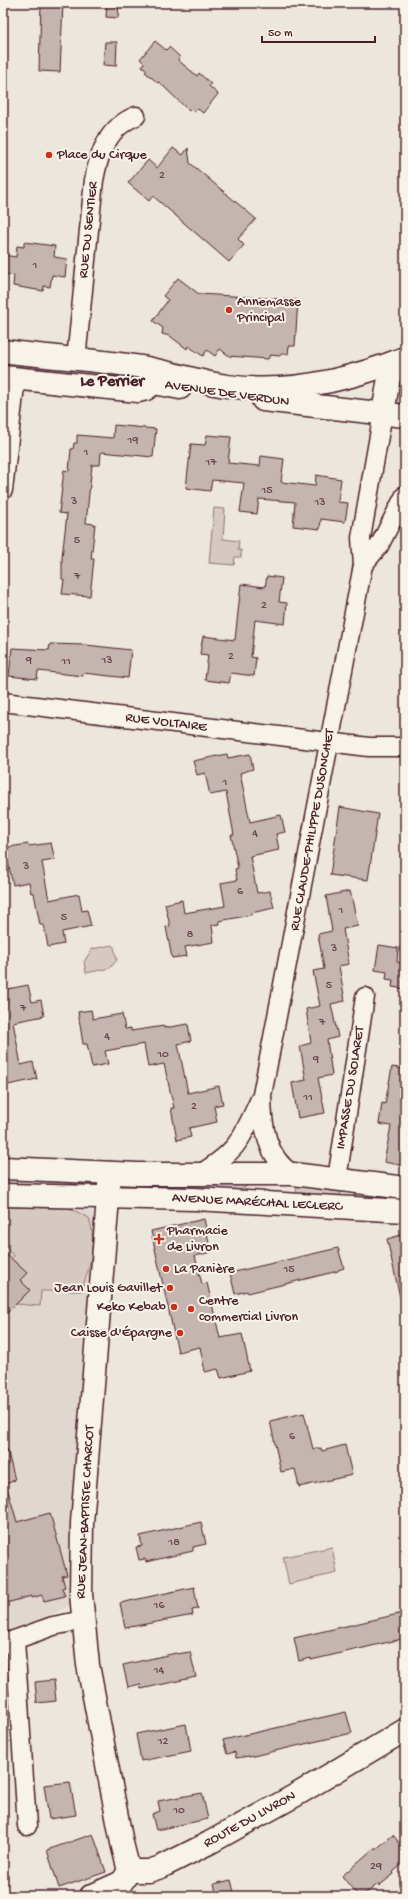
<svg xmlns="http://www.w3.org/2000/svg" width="408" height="1899" font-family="'Gochi Hand',sans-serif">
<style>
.built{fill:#e0d7d0}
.green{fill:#d5c9c2;stroke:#907476}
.building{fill:#c4b5b0;stroke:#4a1f2b}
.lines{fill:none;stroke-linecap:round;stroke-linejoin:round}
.street-casing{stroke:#4a1f2b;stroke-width:21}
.secondary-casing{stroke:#4a1f2b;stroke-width:25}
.primary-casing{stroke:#4a1f2b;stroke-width:25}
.street{stroke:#f7f3e8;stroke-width:18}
.secondary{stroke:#f7f3e8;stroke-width:22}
.primary{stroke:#f7f3e8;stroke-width:22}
.poi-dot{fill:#c8321e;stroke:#f7f3e8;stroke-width:1.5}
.labels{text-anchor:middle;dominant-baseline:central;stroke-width:4;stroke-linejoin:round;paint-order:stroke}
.number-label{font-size:12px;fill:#68444c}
.poi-label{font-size:14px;fill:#4a1f2b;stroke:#f7f3e8;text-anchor:start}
.street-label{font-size:14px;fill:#4a1f2b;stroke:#f7f3e8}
.quarter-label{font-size:16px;font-weight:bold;fill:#4a1f2b;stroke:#f7f3e8}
</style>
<rect width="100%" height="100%" fill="#ece6dd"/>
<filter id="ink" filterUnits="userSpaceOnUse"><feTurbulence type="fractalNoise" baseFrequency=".025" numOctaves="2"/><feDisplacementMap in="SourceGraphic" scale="8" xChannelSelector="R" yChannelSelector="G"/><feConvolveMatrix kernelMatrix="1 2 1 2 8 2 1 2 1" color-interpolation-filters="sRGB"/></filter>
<g filter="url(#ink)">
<path class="built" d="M3 1207 69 1208 99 1212 70 1605 47 1617 3 1632Z"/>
<g class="green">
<path d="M214 508 225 509 223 539 239 541 238 550H241V557H235L234 565 209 563Z"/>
<path d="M112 945 114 947 117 960 110 968 86 973 84 962 92 949Z"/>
<path d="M3 1178 72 1180V1188L3 1187Z"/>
<path d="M142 1182 252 1183 242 1189 234 1192 143 1190Z"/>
<path d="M298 1184 341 1191 340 1197 298 1195 296 1191Z"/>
<path d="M354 1187 405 1194V1205L388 1199 354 1196Z"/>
<path d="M3 1207 69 1208 89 1218C97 1243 90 1268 81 1291H41L40 1306 16 1304 30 1290 20 1280 11 1259 14 1256 3 1245Z"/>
<path d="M332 1547 337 1573 289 1584 283 1557Z"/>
</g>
<g class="building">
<path d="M41 3H63L60 72 39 71Z"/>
<path d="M107 3H119L118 18 106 17Z"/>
<path d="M155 41 166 50 169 47 180 57 178 60 197 76 199 73 211 84 209 86 218 94 203 113 198 109 195 112 191 109 189 111 159 82 158 83 145 72 147 70 142 66 144 63 140 59Z"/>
<path d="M105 42H117L116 66 103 65Z"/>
<path d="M173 148 183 155 188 148 190 163 256 219 238 239 244 245 229 262 153 196 149 201 128 183 148 160 157 168Z"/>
<path d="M24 242 55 246 54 257 67 259 65 277 52 275 50 287 44 286 43 291 13 286 14 275 3 274V255L16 257 17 246 24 247Z"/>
<path d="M178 278 199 294 298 300 295 346H289L288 354H282L279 356 270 355 268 359 229 356 220 349 215 356 207 350 203 356 188 346 187 349 170 336 162 334 163 328 153 321 168 300 163 296Z"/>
<path d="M114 425 156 429 153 457 101 452 100 465H92L86 523 95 524 91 559H94L90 596 62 594 64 580 62 579V557L67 514 59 513 64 470 69 471 71 449H73L74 443H77V435L113 438Z"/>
<path d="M207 435 231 437 228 463 260 466 261 456 284 459 281 482 315 486 316 475 341 479 338 502 348 503 345 522 321 519 320 529 293 526 295 502 259 499 257 514 240 512 244 483 212 480 210 491 186 488 191 444 205 445Z"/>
<path d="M267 576 282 578 279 602 287 603 285 624 255 620 251 657 256 658 254 676 231 673 229 683 205 680 208 655 200 654 203 636 235 640 241 584 265 587Z"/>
<path d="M50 644 86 645 131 650 128 678 83 673V676L38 671 37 679 9 676 12 648 49 650Z"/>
<path d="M227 754 228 758 250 754 253 769 240 773 250 822 281 815 285 832 276 834 279 850 250 856 257 893 270 891 274 908 251 913V915L219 921 220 924 212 925 214 942 185 947 187 956 172 958 166 927 170 926 165 904 182 900 184 913 225 906 221 883 237 880 235 869 238 868 231 835H234L226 792 210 795 205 773 197 775 193 761Z"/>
<path d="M340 807 378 814 368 880 330 875Z"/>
<path d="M51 843 55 860 42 862 49 900 79 894 82 911 87 910 91 926 62 932 64 944 48 947 44 925H40L34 893H31L29 882 13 885 8 862 3 863V848L28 844 29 846Z"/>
<path d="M350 891 358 926 343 929 349 964 339 966 345 1001 331 1004 338 1037 327 1040 332 1075 318 1078 325 1113 298 1118 292 1083 306 1080 300 1046 311 1043 306 1009 320 1006 313 971 324 969 318 934 332 931 326 896Z"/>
<path d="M379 945 398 948 397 962 405 963V989L392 987 393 980 386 979 387 972 375 970Z"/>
<path d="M28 985 32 1002 41 1000 44 1016 13 1022 21 1065 33 1062 37 1079 3 1086V990Z"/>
<path d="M91 1010 93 1019 122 1014 125 1029 131 1028V1031L164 1026V1028L188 1024 191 1041 178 1044 188 1093 219 1086 223 1104 214 1106 217 1122 189 1128 191 1137 177 1140 171 1108H174L164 1064 148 1067 144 1044 105 1051 108 1064 92 1067 87 1044H83L78 1012Z"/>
<path d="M392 1067 405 1069V1166L384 1162 391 1126 379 1124 382 1103 385 1104Z"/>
<path d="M204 1219 211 1252 195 1256 202 1284 207 1283 220 1338 242 1334 250 1371 221 1378 218 1369 205 1372 200 1347 178 1352 151 1231Z"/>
<path d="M405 1234V1296L400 1297 387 1239Z"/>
<path d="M338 1248 344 1268 338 1270V1271L248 1293 247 1291 235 1294 230 1273Z"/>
<path d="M3 1251 27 1273 20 1280 30 1290 3 1317Z"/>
<path d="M304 1413 313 1449 321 1448 322 1451 345 1445 352 1475 299 1487 295 1469 281 1472 270 1421Z"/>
<path d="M3 1449H7L15 1480 6 1484 17 1522 50 1513 67 1575 62 1576 65 1587 62 1588 65 1596 44 1601 42 1595 31 1598V1596L3 1604Z"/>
<path d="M201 1522 206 1544 193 1547V1551L146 1562 145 1559 139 1560 136 1547 142 1546 140 1536Z"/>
<path d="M194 1587 198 1609 192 1610 193 1615 125 1628 120 1603Z"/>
<path d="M403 1613 405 1636 401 1637 402 1639 311 1660V1658L299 1661 294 1638Z"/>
<path d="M190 1652 196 1677 141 1689 140 1684 128 1687 123 1665 176 1653 177 1654Z"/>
<path d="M54 1680 56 1701 37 1703 35 1682Z"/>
<path d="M346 1712 352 1733 249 1757V1756L236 1758 235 1752 227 1754 223 1740Z"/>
<path d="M186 1724 191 1751 141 1761 136 1734Z"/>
<path d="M70 1782 76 1815 49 1819 44 1785Z"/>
<path d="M202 1793 208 1819 156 1830 152 1814 160 1811 158 1801Z"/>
<path d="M93 1834 106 1872 59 1888 47 1850Z"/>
<path d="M393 1835 405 1850V1862L393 1872 394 1874 379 1886 378 1884 362 1896H358L342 1876 374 1848 375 1850Z"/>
<path d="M231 1880 235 1896H217L214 1884Z"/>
</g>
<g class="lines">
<defs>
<g id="street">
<path d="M76 360 94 180C99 153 108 127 136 116"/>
<path d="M3 490 16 377"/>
<path d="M363 565 379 546 405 495"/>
<path d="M3 702 369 747H405"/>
<path d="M293 1174C266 1158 262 1124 262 1095L363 565 361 538 383 413"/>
<path d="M198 1175C238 1151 241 1140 260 1099"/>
<path d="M337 1179 365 997"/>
<path d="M15 1640 27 1826"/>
<path d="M3 1644 53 1626 83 1620"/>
</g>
<g id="secondary">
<path d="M3 351C49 357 96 360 142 367 170 372 199 382 227 386 288 395 349 380 405 358"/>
<path d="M3 377 138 391 146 389 154 383 180 388"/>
<path d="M263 400 405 416"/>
<path d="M383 413 389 378 396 362"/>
<path d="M110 1173 82 1523 81 1594 88 1665 122 1843 129 1871"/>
<path d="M129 1871H149L161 1867 209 1843 296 1795 405 1730"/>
<path d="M91 1896 122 1882 129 1871"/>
</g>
<g id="primary">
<path d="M3 1168 138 1174H293L405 1188"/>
<path d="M3 1195 195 1199 405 1211"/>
</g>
</defs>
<use href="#street" class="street-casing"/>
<use href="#secondary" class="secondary-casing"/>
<use href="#primary" class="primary-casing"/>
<use href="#street" class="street"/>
<use href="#secondary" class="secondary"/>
<use href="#primary" class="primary"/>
</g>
</g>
<g class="poi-dot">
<circle cx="49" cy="155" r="4"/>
<circle cx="229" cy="310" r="4"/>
<path d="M157 1233h4v4h4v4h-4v4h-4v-4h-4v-4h4z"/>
<circle cx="166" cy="1269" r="4"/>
<circle cx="170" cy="1288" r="4"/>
<circle cx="174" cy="1307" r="4"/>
<circle cx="191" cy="1309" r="4"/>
<circle cx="180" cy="1333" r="4"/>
</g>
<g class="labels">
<g class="number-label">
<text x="162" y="176">2</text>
<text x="35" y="266">1</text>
<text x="133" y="441">19</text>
<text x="86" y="453">1</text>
<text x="211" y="463">17</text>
<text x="267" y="491">15</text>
<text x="74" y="502">3</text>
<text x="320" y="503">13</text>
<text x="77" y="541">5</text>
<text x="77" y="577">7</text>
<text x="264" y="606">2</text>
<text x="231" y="657">2</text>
<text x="29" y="661">9</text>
<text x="107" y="661">13</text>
<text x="66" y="662">11</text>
<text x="225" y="783">1</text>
<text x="255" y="834">4</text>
<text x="26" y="867">3</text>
<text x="240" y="892">6</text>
<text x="341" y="911">1</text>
<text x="64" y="918">5</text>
<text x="190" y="935">8</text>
<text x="334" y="949">3</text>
<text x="329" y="986">5</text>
<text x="23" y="1009">7</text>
<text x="322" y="1023">7</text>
<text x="107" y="1037">4</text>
<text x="163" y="1055">10</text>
<text x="316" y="1060">9</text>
<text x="308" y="1098">11</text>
<text x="194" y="1107">2</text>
<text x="289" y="1270">15</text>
<text x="292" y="1437">6</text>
<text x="174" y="1543">18</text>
<text x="159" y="1606">16</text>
<text x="159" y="1671">14</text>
<text x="163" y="1742">12</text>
<text x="179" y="1811">10</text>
<text x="376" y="1867">29</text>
</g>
<g class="poi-label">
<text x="57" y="155">Place du Cirque</text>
<text x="237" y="302">Annemasse<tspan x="237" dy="16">Principal</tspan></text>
<text x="167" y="1231">Pharmacie<tspan x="167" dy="16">de Livron</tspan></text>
<text x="174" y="1269">La Panière</text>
<text x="162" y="1288" text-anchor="end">Jean Louis Gavillet</text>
<text x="199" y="1301">Centre<tspan x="199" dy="16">commercial Livron</tspan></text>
<text x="166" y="1307" text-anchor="end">Keko Kebab</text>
<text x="172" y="1333" text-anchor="end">Caisse d'Épargne</text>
</g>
<g class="street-label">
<text transform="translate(89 230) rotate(-84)">RUE DU SENTIER</text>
<text transform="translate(227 394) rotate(8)">AVENUE DE VERDUN</text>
<text transform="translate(166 723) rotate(7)">RUE VOLTAIRE</text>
<text transform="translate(313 830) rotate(-80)">RUE CLAUDE-PHILIPPE DUSONCHET</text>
<text transform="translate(351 1088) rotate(-81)">IMPASSE DU SOLARET</text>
<text transform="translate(257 1203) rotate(3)">AVENUE MARÉCHAL LECLERC</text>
<text transform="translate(86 1512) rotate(-87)">RUE JEAN-BAPTISTE CHARCOT</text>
<text transform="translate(250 1820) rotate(-29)">ROUTE DU LIVRON</text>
</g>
<g class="quarter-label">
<text x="112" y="382">Le Perrier</text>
</g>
</g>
<rect width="408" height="1899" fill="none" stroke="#f7f3e8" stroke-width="16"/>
<rect x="8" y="8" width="392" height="1883" fill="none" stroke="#4a1f2b" stroke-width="1.5" filter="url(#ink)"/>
<path d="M262 36v6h113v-6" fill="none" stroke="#4a1f2b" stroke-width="2"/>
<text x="268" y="36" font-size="12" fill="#4a1f2b" stroke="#f7f3e8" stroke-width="3" paint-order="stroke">50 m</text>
</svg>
